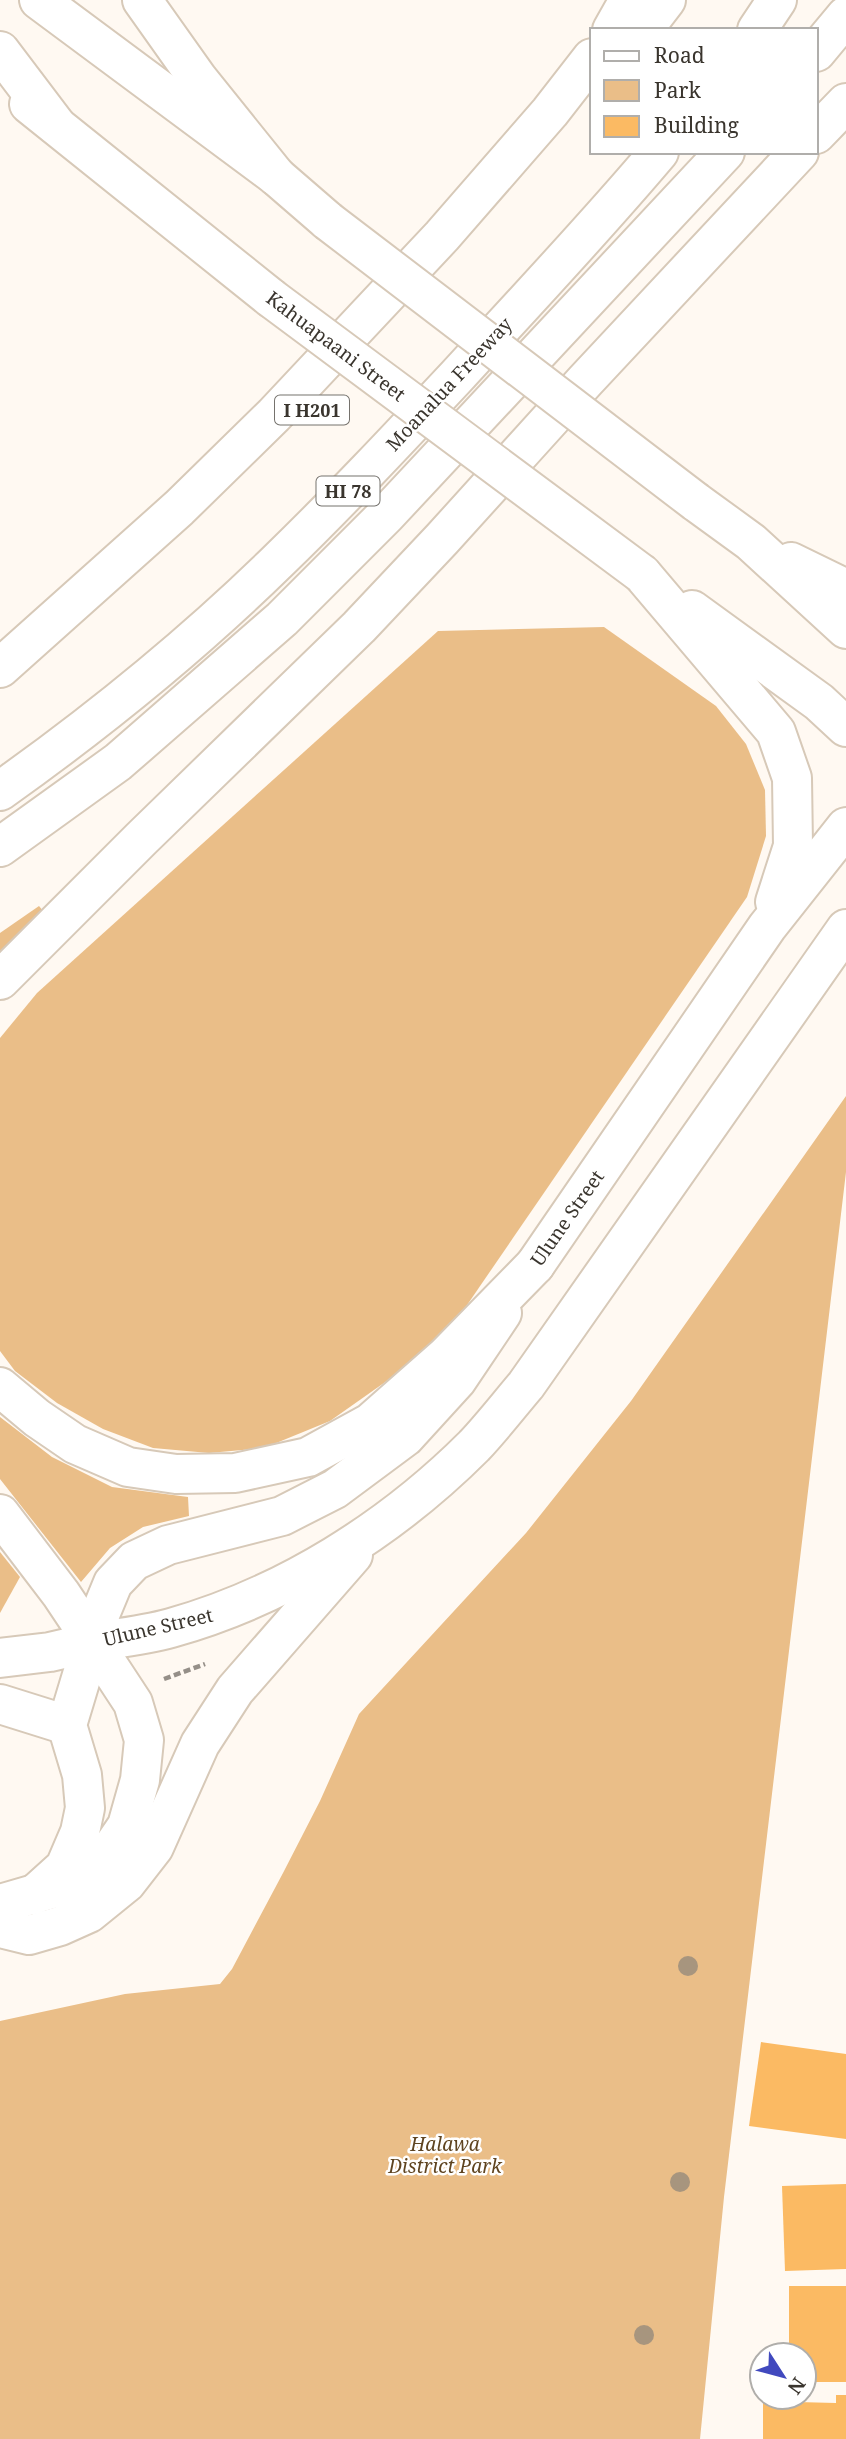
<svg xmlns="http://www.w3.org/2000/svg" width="846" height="2439" font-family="'Noto Serif',serif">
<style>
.green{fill:#eabe88}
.building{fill:#fbba63}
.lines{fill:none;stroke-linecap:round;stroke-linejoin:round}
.tertiary-casing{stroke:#d7c9b8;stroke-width:42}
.secondary-casing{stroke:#d7c9b8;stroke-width:42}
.motorway-casing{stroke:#d7c9b8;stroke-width:42}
.path{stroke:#958f88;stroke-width:4.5;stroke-dasharray:7 3.5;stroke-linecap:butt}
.tertiary{stroke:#fff;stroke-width:38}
.secondary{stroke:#fff;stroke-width:38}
.motorway{stroke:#fff;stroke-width:38}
.secondary-bridge-casing{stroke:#d7c9b8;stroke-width:42;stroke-linecap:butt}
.secondary-bridge{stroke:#fff;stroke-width:38}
.tree{fill:#a7957e}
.labels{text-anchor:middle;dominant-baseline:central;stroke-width:5;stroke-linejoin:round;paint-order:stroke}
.shield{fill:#fff;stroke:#75726d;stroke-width:2}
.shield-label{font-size:18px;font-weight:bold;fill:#3a352e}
.street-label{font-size:19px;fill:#3a352e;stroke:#fff}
.park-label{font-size:19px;font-style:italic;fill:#5f4420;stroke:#fff}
</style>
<rect width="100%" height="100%" fill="#fff9f2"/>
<g class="green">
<path d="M604 627 716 706 746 744 765 790 766 836 747 897 465 1308 408 1366 330 1421 264 1448 209 1453 153 1448 103 1429 57 1403 15 1371 0 1351V1038L37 993 438 631Z"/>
<path d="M39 906 47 916 0 961V933Z"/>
<path d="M846 1096V1172L724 2197 700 2439H0V2021L125 1994 220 1984 232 1969 283 1873 320 1801 359 1714 526 1533 631 1401Z"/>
<path d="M0 1417 52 1457 112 1487 188 1497 189 1516 143 1527 110 1548 81 1582 0 1479Z"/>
<path d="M0 1552 20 1577 0 1613Z"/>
</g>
<g class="building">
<path d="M761 2042 846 2054V2139L749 2126Z"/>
<path d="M846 2184V2269L785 2271 782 2186Z"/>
<path d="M789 2286H846V2382H804V2355H789Z"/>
<path d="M836 2395H846V2439H763V2397H797V2402L836 2403Z"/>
</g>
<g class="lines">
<defs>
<g id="tertiary">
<path d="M34 1895 65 1867 80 1832 85 1808 82 1775 67 1725 101 1612 113 1583 134 1561 168 1545 282 1516 335 1489 405 1437 457 1380 502 1313"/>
<path d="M0 1904 76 1882 103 1861 127 1826 140 1780 144 1740 133 1703 93 1642"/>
</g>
<g id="secondary">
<path d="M39 0 276 176 328 221"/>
<path d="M29 104 271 298"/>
<path d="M696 502 751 542 846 629"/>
<path d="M791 562 846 589"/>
<path d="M642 574 776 732 792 778 793 846 775 902"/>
<path d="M692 610 819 702 846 727"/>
<path d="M535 1265 767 927 846 827"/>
<path d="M93 1642C119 1638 146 1635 171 1628 285 1596 391 1529 474 1446 492 1427 509 1405 526 1385L846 929"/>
<path d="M0 1928 29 1935 60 1926 89 1913 126 1883 154 1847 200 1744 235 1690 353 1555"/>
</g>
<g id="motorway">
<path d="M142 0 198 79 276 176"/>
<path d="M612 30 629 0"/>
<path d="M643 30 666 0"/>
<path d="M757 30 777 0"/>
<path d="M0 51 56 125"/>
<path d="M816 52 846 16"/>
<path d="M816 134 846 103"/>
<path d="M0 668 179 508 274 415 442 236 550 112 592 58"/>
<path d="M0 791C97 722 192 645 277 562 339 502 398 439 457 376 525 302 594 229 659 152"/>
<path d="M0 847 118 762 282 619 386 515 725 152"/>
<path d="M0 980 141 839 359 627 442 539 585 381 799 152"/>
<path d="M0 1387 37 1418 75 1444 128 1467 176 1474 235 1473 308 1457 370 1423 446 1356 535 1265"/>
<path d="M0 1514 61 1594 93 1642 50 1652 0 1658"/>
<path d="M0 1704 67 1725"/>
</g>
</defs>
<use href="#tertiary" class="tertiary-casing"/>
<use href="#secondary" class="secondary-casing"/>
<use href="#motorway" class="motorway-casing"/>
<path class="path" d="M164 1679 205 1664"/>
<use href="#tertiary" class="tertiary"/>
<use href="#secondary" class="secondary"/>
<use href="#motorway" class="motorway"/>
<defs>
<g id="secondary-bridge">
<path d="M328 221 696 502"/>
<path d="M271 298 642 574"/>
</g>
</defs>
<use href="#secondary-bridge" class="secondary-bridge-casing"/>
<use href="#secondary-bridge" class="secondary-bridge"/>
</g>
<g class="tree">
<circle cx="688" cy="1966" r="10"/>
<circle cx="680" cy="2182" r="10"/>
<circle cx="644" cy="2335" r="10"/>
</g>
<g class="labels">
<g class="shield">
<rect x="275" y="395.5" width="74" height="29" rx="5"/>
<rect x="316.5" y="476.5" width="63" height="29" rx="5"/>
</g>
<g class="shield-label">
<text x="312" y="410">I H201</text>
<text x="348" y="491">HI 78</text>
</g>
<g class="street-label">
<text transform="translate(336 346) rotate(37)">Kahuapaani Street</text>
<text transform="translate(449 384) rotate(-47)">Moanalua Freeway</text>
<text transform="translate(567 1218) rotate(-55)">Ulune Street</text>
<text transform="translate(158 1627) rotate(-13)">Ulune Street</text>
</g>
<g class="park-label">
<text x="445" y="2144">Halawa<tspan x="445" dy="22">District Park</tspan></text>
</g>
</g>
<rect x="590" y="28" width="228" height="126" fill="#ffffff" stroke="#b0aeab" stroke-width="2"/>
<rect x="604" y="51" width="35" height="10" fill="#ffffff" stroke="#b0aeab" stroke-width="2"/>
<text x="654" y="63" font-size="21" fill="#3a352e">Road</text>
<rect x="604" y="80" width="35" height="21" fill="#eabe88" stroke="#b0aeab" stroke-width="2"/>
<text x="654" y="98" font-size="21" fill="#3a352e">Park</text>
<rect x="604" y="116" width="35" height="21" fill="#fbba63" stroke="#b0aeab" stroke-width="2"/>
<text x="654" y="133" font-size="21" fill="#3a352e">Building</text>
<g transform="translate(783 2376) rotate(126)"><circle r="33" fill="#ffffff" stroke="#b0aeab" stroke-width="2"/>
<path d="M0-5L12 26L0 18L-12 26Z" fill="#4149be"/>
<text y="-10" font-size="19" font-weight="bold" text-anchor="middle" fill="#3a352e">N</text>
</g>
</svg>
